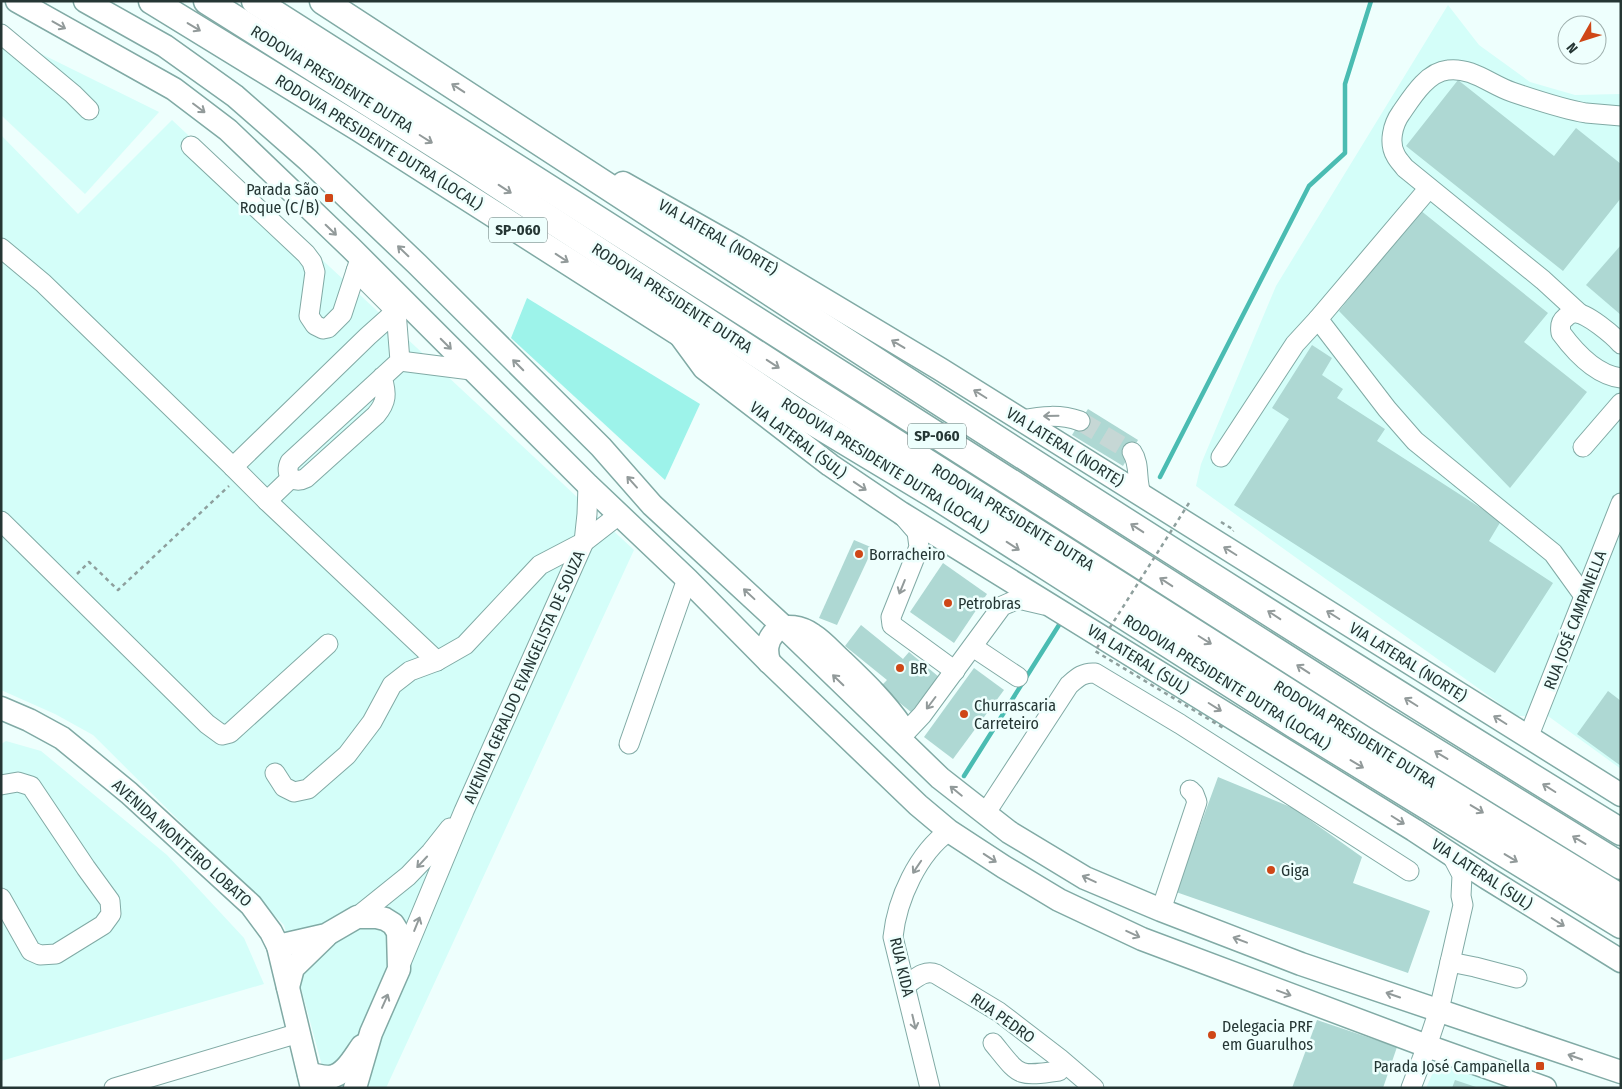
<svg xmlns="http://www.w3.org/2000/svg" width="1622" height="1089" font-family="'Fira Sans Condensed',sans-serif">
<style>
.built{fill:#d4fef9}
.green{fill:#9df3ea}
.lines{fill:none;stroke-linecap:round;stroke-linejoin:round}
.stream{stroke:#4abcb2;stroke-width:4.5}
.building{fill:#aed8d3}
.minor-tunnel{stroke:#c6d7d5;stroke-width:19;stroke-dasharray:19 9;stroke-linecap:butt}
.minor-casing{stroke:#81aaa5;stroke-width:21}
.major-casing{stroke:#81aaa5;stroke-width:25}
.highway-casing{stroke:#81aaa5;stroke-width:29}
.path{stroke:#8e9f9d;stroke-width:2.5;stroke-dasharray:4 4;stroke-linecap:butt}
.minor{stroke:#fff;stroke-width:19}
.major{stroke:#fff;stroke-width:22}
.highway{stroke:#fff;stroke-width:26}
.path-bridge{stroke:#8e9f9d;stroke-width:2.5;stroke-dasharray:4 4;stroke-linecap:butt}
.oneway{stroke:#929a9a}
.poi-dot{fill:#cf4717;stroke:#eefffd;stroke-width:2}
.labels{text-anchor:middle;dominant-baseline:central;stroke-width:5;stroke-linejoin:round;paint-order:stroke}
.shield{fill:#eefffd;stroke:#617270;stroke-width:1}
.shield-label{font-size:15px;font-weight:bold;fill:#253634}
.street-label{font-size:16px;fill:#253634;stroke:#eefffd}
.poi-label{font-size:16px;fill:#253634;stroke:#eefffd;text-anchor:start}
</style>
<rect width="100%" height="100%" fill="#eefffd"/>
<g class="built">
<path d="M1448 5 1479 45 1530 82 1575 95 1621 94V769L1548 716H1517L1196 486 1201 464 1276 286Z"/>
<path d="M1 34 159 112 85 194 1 115Z"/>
<path d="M172 120 634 550 386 1088H328L284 925 93 735 55 714 1 690V135L78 214Z"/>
<path d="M6 741 41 751 167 855 244 938 264 984 1 1061V744Z"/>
<path d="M1446 1062 1522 1088H1426L1435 1068Z"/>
</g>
<path class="green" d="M527 298 700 404 665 480 511 338Z"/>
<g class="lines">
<g class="stream">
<path d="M1160 477 1309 186 1345 153V84L1371 1"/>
<path d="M964 776 1059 625"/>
</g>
</g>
<g class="building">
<path d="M1458 80 1554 156 1576 128 1621 164V198L1563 271 1406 146Z"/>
<path d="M1420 210 1548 313 1524 342 1587 392 1510 488 1339 311Z"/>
<path d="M1621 245V315L1586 285Z"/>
<path d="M1312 345 1332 358 1322 375 1343 389 1337 398 1385 429 1377 441 1501 521 1489 541 1553 583 1495 673 1234 505 1289 419 1272 408Z"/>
<path d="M1088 409 1138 440 1123 466 1072 435Z"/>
<path d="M854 540 873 548 837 625 819 618Z"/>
<path d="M943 563 987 594 954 643 910 612Z"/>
<path d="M861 625 903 659 909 652 939 677 911 712 880 687 887 680 845 646Z"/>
<path d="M974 668 1004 690 953 759 924 737Z"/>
<path d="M1608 691 1621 701V766L1577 734Z"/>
<path d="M1218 777 1293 808 1362 857 1353 883 1430 911 1408 973 1176 892Z"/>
<path d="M1317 1020 1397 1047 1383 1088H1292Z"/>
<path d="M1455 1080 1476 1087V1088H1452Z"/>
</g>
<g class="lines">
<path class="minor-tunnel" d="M1080 421 1132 452"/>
<defs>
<g id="minor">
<path d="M1 34 73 94 89 110"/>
<path d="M191 146 306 254 312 262 315 272 309 316 315 325 323 329 328 328 342 314 359 262"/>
<path d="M1429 188 1318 319 1387 409 1415 441 1553 553 1584 596"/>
<path d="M1 248 43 283 233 467 368 336 405 303"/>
<path d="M356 271 396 311 400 361 290 462C284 474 293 485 306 478L376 415C387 402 387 394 382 377"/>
<path d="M1579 313 1543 280 1405 168C1402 164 1398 160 1396 156 1388 143 1393 124 1401 113 1412 97 1427 72 1448 70 1472 67 1491 85 1512 92 1536 100 1562 109 1586 113 1598 114 1609 115 1621 116"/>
<path d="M1621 344C1614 336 1586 312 1575 313 1571 313 1567 316 1565 318 1560 322 1560 327 1561 333 1575 352 1596 375 1621 378"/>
<path d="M400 361 471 370"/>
<path d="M1021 420C1042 416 1060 414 1080 421"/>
<path d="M1583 447 1621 403"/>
<path d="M1132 452C1141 465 1135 481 1142 496"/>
<path d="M1221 457 1295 344 1318 319"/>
<path d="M233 467 267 501 437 661"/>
<path d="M267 501 291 478"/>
<path d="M904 517 917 532 919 547 891 617 892 625 955 671"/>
<path d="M1 521 207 724 222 735 230 733 328 644"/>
<path d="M973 647 1018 677"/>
<path d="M905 733 922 715 1002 606 1018 599 1044 605"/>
<path d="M1528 738 1621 503"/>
<path d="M629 744 687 579"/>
<path d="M275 773 284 787 294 792 308 789 347 755 372 722 392 685 410 671 437 661 465 645 540 565 584 542 620 514"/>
<path d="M1 785 18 782 31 786 86 868 110 901 111 914 103 925 56 954 40 955 31 951 1 898"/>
<path d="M985 814 1069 685C1077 678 1083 672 1095 673L1180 724 1409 871"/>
<path d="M1161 910 1197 802 1194 794 1190 790"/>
<path d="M357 917 408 876 431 852 450 828"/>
<path d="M1450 962 1475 967 1517 978"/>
<path d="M400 965 464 811 584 542 587 514 588 485"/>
<path d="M906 985C915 979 925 969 936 974L999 1012 1059 1058 1094 1088"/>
<path d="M993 1043C1020 1076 1016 1077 1059 1071"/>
<path d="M114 1088 299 1033"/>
<path d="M930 1088 893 937C897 899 918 853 949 831"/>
<path d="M1411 1088 1427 1046 1439 1010 1463 905 1461 896 1462 875 1451 854"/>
</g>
<g id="major">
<path d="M17 1 174 89 228 130 351 248 588 485 687 579 769 662 918 805 949 831 1004 867 1059 900 1142 939 1427 1046 1545 1088"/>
<path d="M85 1 165 46 235 96 308 160 417 264 601 447 652 505 784 627 940 778 1009 832 1085 878 1161 910 1301 964 1621 1072"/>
<path d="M623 183 738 248 940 369 1621 795"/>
<path d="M682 338 704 368 830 465 901 513 1414 830 1487 878 1621 961"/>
<path d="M769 662C766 651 766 642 774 633 784 622 803 628 813 635 824 642 833 653 842 661 864 682 885 702 902 727"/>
<path d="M1 708 29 720 62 738 129 793 251 905 271 932 278 946 312 1088"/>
<path d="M278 946 326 935 357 917H377L385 919 393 924 398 932 399 969 371 1033 355 1088"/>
<path d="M288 987 293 968 326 936"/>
<path d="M309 1074C315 1075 323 1077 330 1077 345 1075 354 1057 362 1046"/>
</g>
<g id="highway">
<path d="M152 1 359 128 677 331 800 414 931 493 1295 725 1621 925"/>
<path d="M207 1 464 163 814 391 1367 742 1621 898"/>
<path d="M255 1 1379 717 1621 866"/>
<path d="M323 1C497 113 669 227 842 339 1100 506 1359 671 1621 832"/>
</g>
</defs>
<use href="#minor" class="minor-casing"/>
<use href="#major" class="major-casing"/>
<use href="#highway" class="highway-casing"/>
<g class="path">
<path d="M1221 522 1234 530 1233 531"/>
<path d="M77 574 89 562 118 590 229 486"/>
</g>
<use href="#minor" class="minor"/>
<use href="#major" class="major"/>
<use href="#highway" class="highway"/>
<path class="path-bridge" d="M1189 503 1095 651 1225 729"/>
</g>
<defs><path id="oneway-shaft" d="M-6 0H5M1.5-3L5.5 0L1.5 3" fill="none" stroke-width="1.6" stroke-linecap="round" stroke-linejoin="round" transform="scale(1.25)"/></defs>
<g class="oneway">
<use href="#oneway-shaft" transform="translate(59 25) rotate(29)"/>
<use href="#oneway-shaft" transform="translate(194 27) rotate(31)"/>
<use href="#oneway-shaft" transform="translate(458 88) rotate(-147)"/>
<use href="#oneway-shaft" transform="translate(199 108) rotate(37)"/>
<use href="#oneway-shaft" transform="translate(426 139) rotate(32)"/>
<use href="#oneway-shaft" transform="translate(505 189) rotate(33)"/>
<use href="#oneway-shaft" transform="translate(331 230) rotate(44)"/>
<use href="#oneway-shaft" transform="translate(403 251) rotate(-136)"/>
<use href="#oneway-shaft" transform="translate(562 258) rotate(33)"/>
<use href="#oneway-shaft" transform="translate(446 344) rotate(45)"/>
<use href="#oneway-shaft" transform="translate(898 344) rotate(-149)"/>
<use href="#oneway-shaft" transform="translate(773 364) rotate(33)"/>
<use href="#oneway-shaft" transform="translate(518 365) rotate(-135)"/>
<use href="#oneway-shaft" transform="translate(980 394) rotate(-148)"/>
<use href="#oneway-shaft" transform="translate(1051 416) rotate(179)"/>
<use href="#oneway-shaft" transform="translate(632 482) rotate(-132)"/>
<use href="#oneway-shaft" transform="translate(860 486) rotate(34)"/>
<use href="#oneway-shaft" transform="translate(1137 528) rotate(-147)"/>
<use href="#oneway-shaft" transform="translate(1013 546) rotate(33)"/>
<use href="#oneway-shaft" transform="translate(1230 551) rotate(-148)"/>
<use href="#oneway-shaft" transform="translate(1166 582) rotate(-147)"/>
<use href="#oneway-shaft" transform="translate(902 587) rotate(112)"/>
<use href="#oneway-shaft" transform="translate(749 594) rotate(-137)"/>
<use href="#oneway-shaft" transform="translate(1274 615) rotate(-147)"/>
<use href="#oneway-shaft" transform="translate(1333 615) rotate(-148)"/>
<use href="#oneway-shaft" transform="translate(1205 640) rotate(32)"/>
<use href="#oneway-shaft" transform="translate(1303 669) rotate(-147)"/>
<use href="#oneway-shaft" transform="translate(838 680) rotate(-136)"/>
<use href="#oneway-shaft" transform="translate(1411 702) rotate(-148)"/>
<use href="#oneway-shaft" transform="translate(931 703) rotate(127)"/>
<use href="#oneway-shaft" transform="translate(1215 707) rotate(32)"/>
<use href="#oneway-shaft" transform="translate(1500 720) rotate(-148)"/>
<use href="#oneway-shaft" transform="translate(1441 755) rotate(-149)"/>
<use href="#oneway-shaft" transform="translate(1357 764) rotate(31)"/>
<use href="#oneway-shaft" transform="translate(1549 788) rotate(-148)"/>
<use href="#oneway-shaft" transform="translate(956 791) rotate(-141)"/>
<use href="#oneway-shaft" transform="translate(1477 809) rotate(31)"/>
<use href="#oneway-shaft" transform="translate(1398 820) rotate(32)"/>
<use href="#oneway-shaft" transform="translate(1579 840) rotate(-149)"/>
<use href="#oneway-shaft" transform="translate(990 858) rotate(33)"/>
<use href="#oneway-shaft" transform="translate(1511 858) rotate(31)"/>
<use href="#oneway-shaft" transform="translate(422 862) rotate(133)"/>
<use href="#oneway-shaft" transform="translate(917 867) rotate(124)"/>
<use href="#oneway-shaft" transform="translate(1089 879) rotate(-155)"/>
<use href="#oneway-shaft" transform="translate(1558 922) rotate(32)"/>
<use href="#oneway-shaft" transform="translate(417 924) rotate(-68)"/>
<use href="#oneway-shaft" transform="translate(1133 934) rotate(25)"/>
<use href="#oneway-shaft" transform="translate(1240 940) rotate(-159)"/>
<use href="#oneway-shaft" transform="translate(1284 993) rotate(20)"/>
<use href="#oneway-shaft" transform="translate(1393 995) rotate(-161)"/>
<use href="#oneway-shaft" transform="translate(385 1001) rotate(-66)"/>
<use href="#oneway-shaft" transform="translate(914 1022) rotate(77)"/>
<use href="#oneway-shaft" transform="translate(1575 1057) rotate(-161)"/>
</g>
<g class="poi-dot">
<rect x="324" y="193" width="10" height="10" rx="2.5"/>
<circle cx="859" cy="554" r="5"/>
<circle cx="948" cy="603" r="5"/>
<circle cx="900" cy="668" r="5"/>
<circle cx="964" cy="714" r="5"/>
<circle cx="1271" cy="870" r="5"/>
<circle cx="1212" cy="1035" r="5"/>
<rect x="1535" y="1061" width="10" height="10" rx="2.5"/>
</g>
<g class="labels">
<g class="shield">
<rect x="489" y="217.5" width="58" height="25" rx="4"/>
<rect x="908" y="423.5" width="58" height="25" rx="4"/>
</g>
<g class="shield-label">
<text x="518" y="230">SP-060</text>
<text x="937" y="436">SP-060</text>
</g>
<g class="street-label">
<text transform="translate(332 79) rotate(32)">RODOVIA PRESIDENTE DUTRA</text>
<text transform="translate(379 142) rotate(32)">RODOVIA PRESIDENTE DUTRA (LOCAL)</text>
<text transform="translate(718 237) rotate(30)">VIA LATERAL (NORTE)</text>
<text transform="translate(672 298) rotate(33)">RODOVIA PRESIDENTE DUTRA</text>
<text transform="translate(798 440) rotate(37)">VIA LATERAL (SUL)</text>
<text transform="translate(1065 447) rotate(32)">VIA LATERAL (NORTE)</text>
<text transform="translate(885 465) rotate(32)">RODOVIA PRESIDENTE DUTRA (LOCAL)</text>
<text transform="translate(1013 517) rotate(32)">RODOVIA PRESIDENTE DUTRA</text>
<text transform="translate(1575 620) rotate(-69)">RUA JOSÉ CAMPANELLA</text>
<text transform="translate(1138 659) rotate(32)">VIA LATERAL (SUL)</text>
<text transform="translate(1408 662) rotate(32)">VIA LATERAL (NORTE)</text>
<text transform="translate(524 677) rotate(-66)">AVENIDA GERALDO EVANGELISTA DE SOUZA</text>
<text transform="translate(1227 682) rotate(32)">RODOVIA PRESIDENTE DUTRA (LOCAL)</text>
<text transform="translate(1355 734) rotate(32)">RODOVIA PRESIDENTE DUTRA</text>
<text transform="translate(182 843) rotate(42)">AVENIDA MONTEIRO LOBATO</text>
<text transform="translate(1482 874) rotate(33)">VIA LATERAL (SUL)</text>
<text transform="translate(902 967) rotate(77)">RUA KIDA</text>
<text transform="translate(1003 1018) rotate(35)">RUA PEDRO</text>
</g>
<g class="poi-label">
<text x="319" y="189" text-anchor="end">Parada São<tspan x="319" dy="18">Roque (C/B)</tspan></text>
<text x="869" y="554">Borracheiro</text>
<text x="958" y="603">Petrobras</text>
<text x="910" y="668">BR</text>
<text x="974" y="705">Churrascaria<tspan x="974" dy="18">Carreteiro</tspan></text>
<text x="1281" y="870">Giga</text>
<text x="1222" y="1026">Delegacia PRF<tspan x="1222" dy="18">em Guarulhos</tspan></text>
<text x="1530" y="1066" text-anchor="end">Parada José Campanella</text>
</g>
</g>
<rect width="1622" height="1089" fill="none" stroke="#253634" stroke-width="5"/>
<g transform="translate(1582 40) rotate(231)"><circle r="24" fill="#eefffd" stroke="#9eafad"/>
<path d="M0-4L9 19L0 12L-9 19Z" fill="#cf4717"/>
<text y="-8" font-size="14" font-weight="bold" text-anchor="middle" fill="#253634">N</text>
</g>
</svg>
